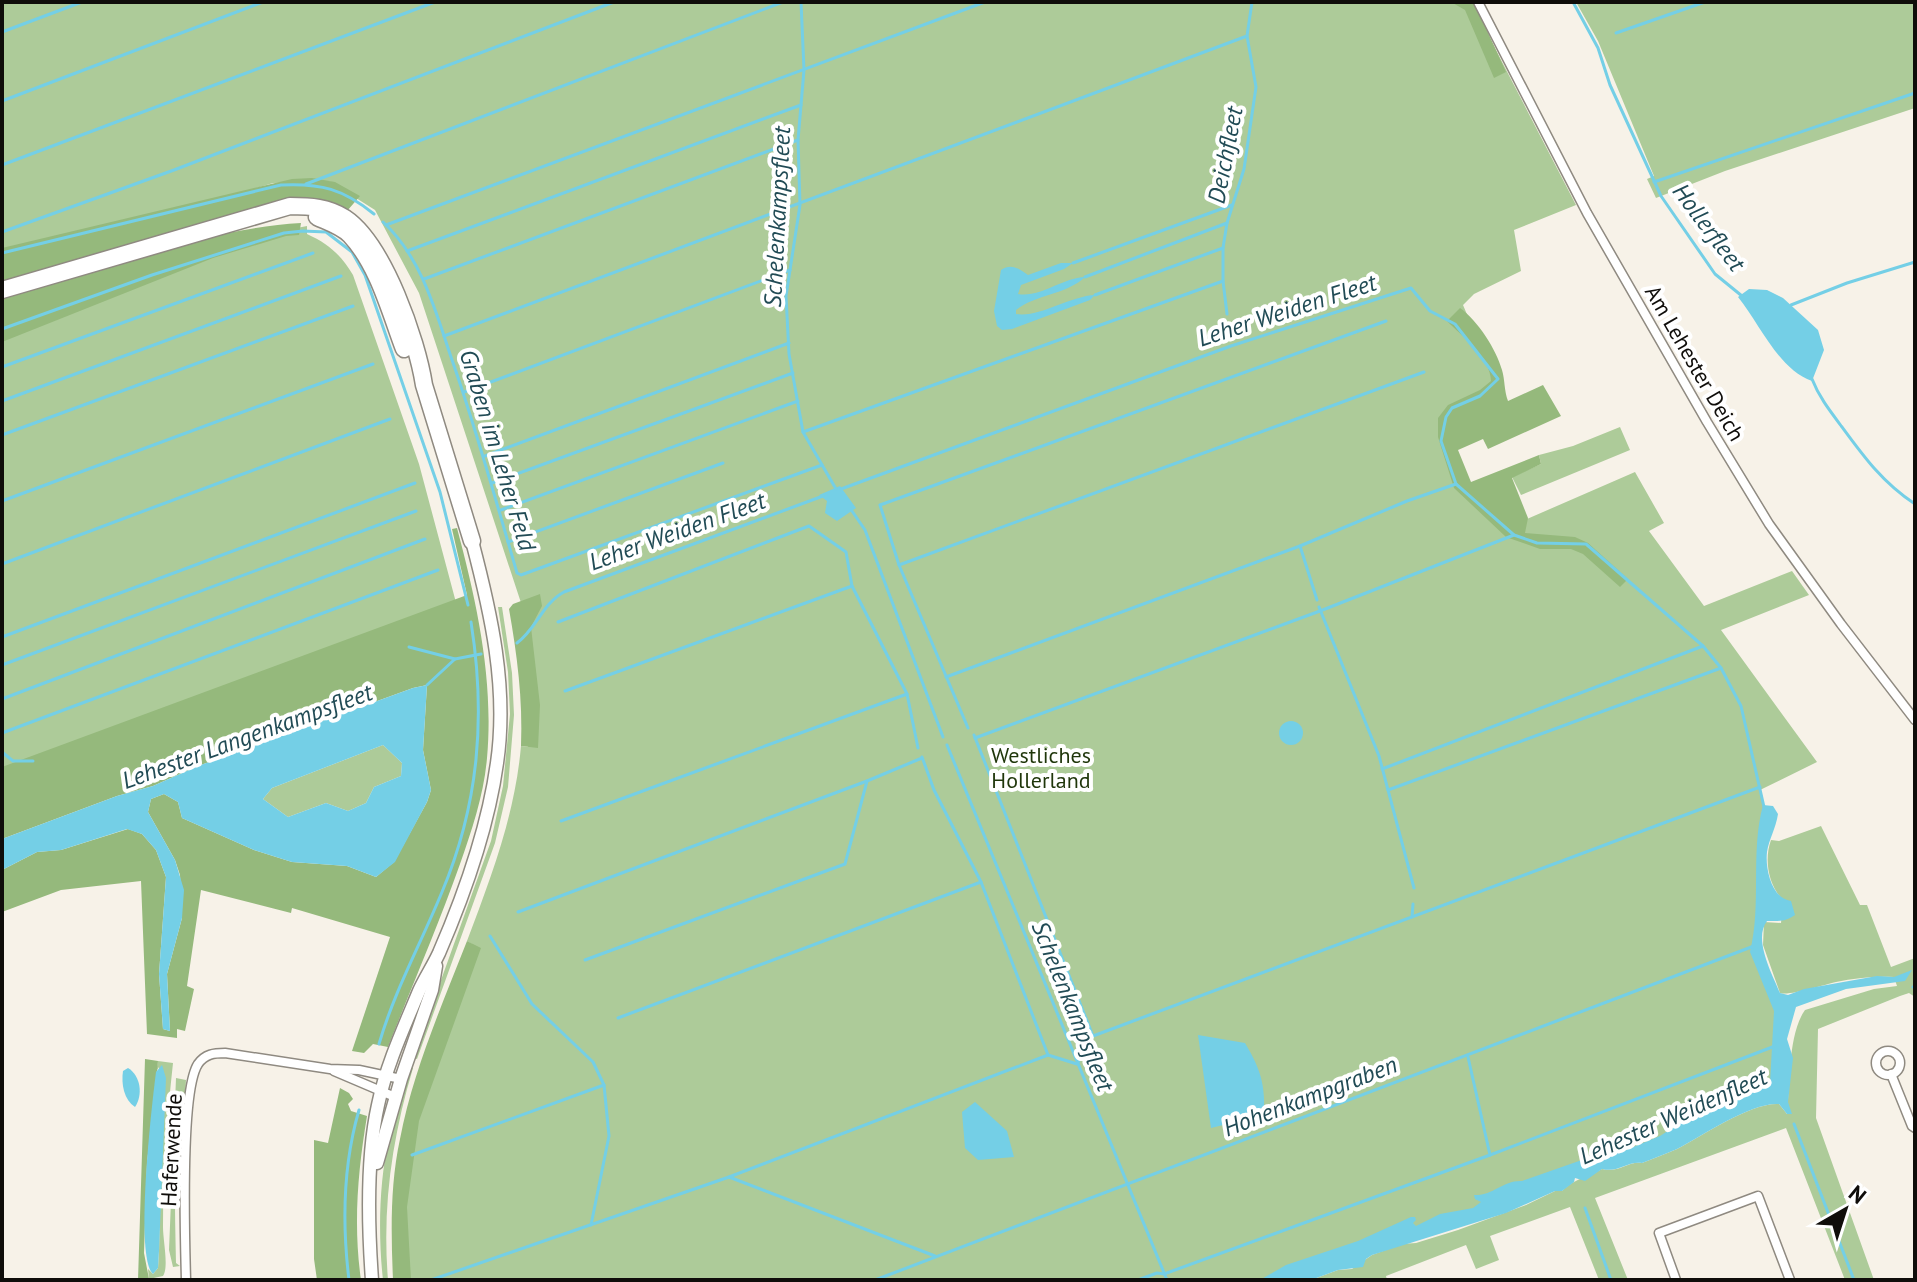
<svg xmlns="http://www.w3.org/2000/svg" width="1917" height="1282" font-family="'PT Sans',sans-serif">
<style>
.green{fill:#adcb99}
.forest{fill:#95b97c}
.water{fill:#74cfe6;fill-rule:evenodd}
.lines{fill:none;stroke-linecap:round;stroke-linejoin:round}
.stream{stroke:#74cfe6;stroke-width:3}
.street-casing{stroke:#8f8a81;stroke-width:11}
.primary-casing{stroke:#8f8a81;stroke-width:15}
.highway-casing{stroke:#8f8a81;stroke-width:19}
.street{stroke:#fff;stroke-width:8}
.primary{stroke:#fff;stroke-width:12}
.highway{stroke:#fff;stroke-width:16}
.labels{text-anchor:middle;dominant-baseline:central;stroke-width:8;stroke-linejoin:round;paint-order:stroke}
.street-label{font-size:22px;fill:#0f0d0a;stroke:#fff}
.park-label{font-size:22px;fill:#1f360a;stroke:#fff}
.water-label{font-size:24px;font-style:italic;fill:#214b55;stroke:#fff}
</style>
<rect width="100%" height="100%" fill="#f7f2e8"/>
<g class="green">
<path d="M2 2H1471L1576 205 1514 230 1521 271 1474 294 1463 305 1505 404 1447 432 1468 485 1527 519 1635 472 1664 523 1649 531 1704 606 1792 571 1809 595 1721 630 1817 762 1760 790 1765 814 1756 954 1778 1004 1777 1096 1284 1280H397L392 1208 472 944 467 941C491 877 515 815 521 746L528 747 526 618 419 293 375 210 329 181 273 183 2 266Z"/>
<path d="M1576 2H1915V108L1725 171 1656 198 1647 179 1654 176 1598 41Z"/>
<path d="M307 226V234C329 244 341 255 353 275L419 464 458 610 2 784V320L256 236Z"/>
<path d="M1620 427 1630 450 1521 495 1512 477 1541 464 1539 455 1573 446Z"/>
<path d="M498 607H502L512 673 514 715 508 787 495 843 417 1059 413 1058 491 841 503 786 510 714 508 672Z"/>
<path d="M383 745 402 763 401 776 374 787 366 803 348 811 326 803 288 817 263 799 272 788Z"/>
<path d="M1821 826 1860 905H1867L1891 967 1915 958V997L1909 993 1900 996 1818 1029 1816 1118 1874 1280H1845L1786 1128 1595 1198 1628 1280H1599L1570 1207 1490 1236 1499 1260 1476 1269 1466 1245 1386 1276 1387 1280H1311L1338 1270 1352 1269 1372 1255 1402 1244 1416 1243 1458 1230 1526 1205 1555 1191H1562C1575 1178 1587 1178 1602 1169 1621 1173 1627 1161 1642 1163 1654 1158 1666 1154 1677 1149 1702 1136 1751 1102 1779 1104L1787 1114C1790 1084 1788 1034 1805 1010L1874 989 1897 986 1894 977C1874 976 1855 978 1836 982 1823 985 1790 996 1780 993L1763 945 1764 922 1781 923 1783 900C1768 885 1764 859 1771 840L1779 841Z"/>
<path d="M158 1061 173 1063C167 1118 163 1172 163 1227 163 1241 169 1267 163 1276L149 1279 148 1269 153 1274 158 1268 159 1251 162 1124 159 1067 156 1072Z"/>
<path d="M410 1067 413 1068C392 1138 382 1207 388 1280H383C378 1235 379 1182 389 1138 395 1114 403 1090 410 1067Z"/>
<path d="M176 1078 186 1080 185 1099 180 1100C173 1154 175 1209 176 1263L180 1266 173 1267 169 1250Z"/>
</g>
<g class="forest">
<path d="M1451 2H1474L1506 72 1494 78 1465 10Z"/>
<path d="M312 178 335 182 360 196 347 211 292 200 254 208 2 281V248L292 179Z"/>
<path d="M301 223 299 235 286 236 213 258 2 342V299C96 270 203 229 301 223Z"/>
<path d="M1460 308C1478 321 1496 349 1502 370 1505 380 1504 390 1508 401L1543 385 1561 416 1488 449 1483 439 1458 450 1471 482 1539 455 1541 464 1512 478 1528 518 1525 533 1575 537 1588 543 1628 579 1620 587 1583 554 1571 549H1540L1506 537 1454 488 1438 437V418L1448 405 1480 390 1491 381C1491 358 1462 336 1447 321Z"/>
<path d="M457 528C477 603 494 680 487 758 484 794 472 830 460 864 438 926 412 986 388 1047L373 1044 364 1053 352 1051 390 937 292 908 291 913 201 890 187 986 194 989 185 1031 177 1029V1038L147 1034 141 881 61 890 2 912V870L37 852 61 850 128 829 142 834 156 850 166 877 159 974 163 1029 170 1031 167 974 182 918 180 875 175 860 148 812 151 799 164 794 178 802 182 818 254 850 292 862 347 866 376 877 394 862 427 802 431 790 423 750 427 685 413 688 198 766 153 786 117 796 2 839V767L467 595 452 529Z"/>
<path d="M540 594 542 606 531 627 540 705 538 748 521 746C523 700 517 654 509 609L513 604Z"/>
<path d="M467 941 481 948 419 1121 407 1207 411 1280H393C391 1233 390 1185 400 1139 413 1071 442 1005 467 941Z"/>
<path d="M145 1059 158 1061 147 1163 144 1253 149 1279 138 1280Z"/>
<path d="M340 1088 349 1093 353 1099 348 1104 351 1111 367 1116C358 1170 353 1225 361 1280H317L314 1259V1140L328 1143Z"/>
</g>
<g class="water">
<path d="M1061 263H1073L1064 269 1021 285 1018 294C1040 298 1062 278 1085 277 1066 295 1036 294 1016 310V314C1039 318 1070 296 1095 295L1090 300 1012 329 1002 330 997 326 994 311 1001 270C1011 263 1018 268 1028 275Z"/>
<path d="M1749 289 1767 290 1783 298 1818 330 1824 350 1812 381C1778 369 1760 324 1738 297Z"/>
<path d="M840 486 856 508 837 521 825 513 827 501 819 495Z"/>
<path d="M427 685 423 750 431 790 427 802 395 862 376 877 347 866 292 862 254 850 182 818 178 802 164 794 151 799 148 812 175 860 184 890 182 918 167 974 170 1031 163 1029 159 974 166 877 156 850 142 834 127 829 61 850 37 852 2 870V839L117 796 153 786 198 766 413 688ZM383 745 402 763 401 776 374 787 366 803 348 811 326 803 288 817 263 799 272 788Z"/>
<circle cx="1291" cy="733" r="12"/>
<path d="M1763 805 1773 806 1778 814C1776 828 1769 839 1767 852 1765 869 1772 899 1791 901L1795 915C1785 922 1779 921 1767 921 1753 939 1772 974 1780 993L1788 995 1804 989 1877 976 1894 977 1912 970 1905 981 1846 989 1796 1007 1787 1039 1793 1058 1788 1102 1792 1114H1787L1779 1104C1751 1102 1702 1136 1677 1149 1666 1154 1654 1158 1642 1163 1627 1161 1619 1173 1602 1169L1585 1181 1575 1178 1574 1182 1562 1191H1555L1506 1213 1372 1255 1366 1259 1363 1267 1338 1270 1311 1280H1260L1286 1265 1358 1241 1411 1217H1415L1416 1220 1413 1223 1416 1226 1440 1214 1473 1208 1481 1202 1475 1199 1474 1195C1493 1196 1503 1180 1522 1181L1599 1154 1606 1149 1607 1144 1619 1137 1634 1135 1635 1137 1619 1146 1621 1152 1660 1136 1677 1125V1120L1695 1116 1705 1108 1770 1083 1774 1011 1750 952C1762 904 1750 853 1763 805Z"/>
<path d="M1198 1035 1245 1043C1261 1070 1265 1084 1264 1115L1211 1128Z"/>
<path d="M162 1065 166 1078 159 1251 158 1268 153 1274C134 1257 152 1103 156 1072Z"/>
<path d="M128 1068C141 1076 143 1095 135 1107 124 1100 121 1084 123 1071Z"/>
<path d="M975 1102 1007 1131 1014 1157 978 1160 965 1148 962 1112Z"/>
</g>
<g class="lines">
<g class="stream">
<path d="M801 2 804 70 798 140 800 205 786 296 789 354 803 432 836 489"/>
<path d="M1573 2 1598 48 1610 85 1661 196 1715 274 1742 296"/>
<path d="M2 32 82 2"/>
<path d="M1616 33 1705 2"/>
<path d="M2 101 263 2"/>
<path d="M2 165 435 2"/>
<path d="M1654 182 1915 93"/>
<path d="M306 184 783 2"/>
<path d="M383 222C421 257 435 309 451 357 476 428 496 501 517 573L521 575 822 465"/>
<path d="M386 225 985 2"/>
<path d="M2 232 174 170 614 2"/>
<path d="M407 251 801 105"/>
<path d="M2 253 281 185C321 183 343 189 374 214"/>
<path d="M1073 263 1232 205"/>
<path d="M1085 277 1227 223"/>
<path d="M424 279 798 140"/>
<path d="M1095 295 1223 248"/>
<path d="M1791 305 1847 283 1915 262"/>
<path d="M1227 314 1223 281V248L1227 223 1244 169 1256 87 1247 36 1252 2"/>
<path d="M2 329 152 275 284 233 303 231 326 232 352 252 365 275 440 492 468 605"/>
<path d="M444 336 1247 36"/>
<path d="M2 367 313 253"/>
<path d="M1812 379C1819 397 1830 411 1842 427 1864 457 1883 483 1915 504"/>
<path d="M464 392 790 270"/>
<path d="M2 401 341 276"/>
<path d="M803 432 1223 281"/>
<path d="M2 435 353 306"/>
<path d="M485 456 789 343"/>
<path d="M492 483 793 373"/>
<path d="M841 489 1231 346 1411 288 1430 311 1455 324 1498 379 1480 396 1452 408 1446 417 1441 441 1456 484 1514 535 1537 543 1586 544 1703 646 1721 668 1741 706 1764 807"/>
<path d="M2 501 373 364"/>
<path d="M501 510 798 401"/>
<path d="M852 511 865 530 943 737"/>
<path d="M508 542 723 463"/>
<path d="M1300 546 1317 600"/>
<path d="M2 564 390 419"/>
<path d="M899 565 1424 372"/>
<path d="M1319 607 1379 756 1414 888"/>
<path d="M558 622 809 526 846 552 852 586 907 694 918 748"/>
<path d="M2 637 415 483"/>
<path d="M517 643C537 628 542 604 564 592L823 496"/>
<path d="M409 647 455 659"/>
<path d="M2 665 416 511"/>
<path d="M946 677 1300 546 1407 501 1456 484"/>
<path d="M427 685 455 659 481 654"/>
<path d="M565 691 852 586"/>
<path d="M2 699 425 539"/>
<path d="M968 728 899 565 880 505 1386 321"/>
<path d="M2 733 438 570"/>
<path d="M974 735 1093 1036"/>
<path d="M975 738 1320 611 1514 535"/>
<path d="M947 745 1167 1280"/>
<path d="M2 752 13 761H33"/>
<path d="M922 757 934 790 981 882 1048 1055"/>
<path d="M1382 769 1703 646"/>
<path d="M1388 790 1721 668"/>
<path d="M561 821 907 694"/>
<path d="M518 912 867 781 922 758"/>
<path d="M1412 917 1413 904"/>
<path d="M490 936 532 1004 593 1062 604 1085 609 1136 591 1225"/>
<path d="M585 960 845 864 867 781"/>
<path d="M1913 987 1915 988"/>
<path d="M618 1018 981 882"/>
<path d="M379 1044C394 992 421 943 442 892 479 804 486 716 471 622"/>
<path d="M1468 1057 1490 1155"/>
<path d="M1794 1124 1854 1280"/>
<path d="M412 1155 604 1085"/>
<path d="M729 1177 935 1256"/>
<path d="M1585 1208 1611 1280"/>
<path d="M349 1280C342 1223 343 1165 359 1110"/>
<path d="M431 1280 729 1177 1048 1055 1077 1064 1093 1036 1760 787"/>
<path d="M875 1280 1754 946"/>
<path d="M1138 1280 1157 1273 1164 1274 1490 1155 1775 1046"/>
</g>
<defs>
<g id="street">
<path d="M1478 2 1587 213 1707 422 1769 524 1841 624 1915 720"/>
<circle cx="1888" cy="1063" r="12"/>
<path d="M334 1071 395 1097"/>
<path d="M1891 1074 1912 1126 1915 1128"/>
<path d="M186 1280C185 1240 180 1092 198 1064 205 1054 214 1053 225 1053L330 1069 359 1070 401 1079"/>
<path d="M1676 1280 1659 1233 1758 1196 1790 1280"/>
</g>
<g id="primary">
<path d="M377 1163 401 1079 432 990 436 966"/>
<path d="M372 1280C368 1225 366 1159 378 1105 386 1066 404 1027 419 991 425 978 433 966 439 953 465 893 488 828 497 763 508 688 491 613 472 541"/>
</g>
<g id="highway">
<path d="M317 217C328 222 341 226 350 235 378 265 390 312 404 349"/>
<path d="M2 290 290 206C310 206 328 207 345 218 384 244 417 340 424 385L472 541"/>
</g>
</defs>
<use href="#street" class="street-casing"/>
<use href="#primary" class="primary-casing"/>
<use href="#highway" class="highway-casing"/>
<use href="#street" class="street"/>
<use href="#primary" class="primary"/>
<use href="#highway" class="highway"/>
</g>
<g class="labels">
<g class="street-label">
<text transform="translate(1695 363) rotate(60)">Am Lehester Deich</text>
<text transform="translate(171 1150) rotate(-87)">Haferwende</text>
</g>
<g class="park-label">
<text x="1041" y="755">Westliches<tspan x="1041" dy="25">Hollerland</tspan></text>
</g>
<g class="water-label">
<text transform="translate(1225 155) rotate(-79)">Deichfleet</text>
<text transform="translate(777 217) rotate(-87)">Schelenkampsfleet</text>
<text transform="translate(1709 227) rotate(53)">Hollerfleet</text>
<text transform="translate(1287 310) rotate(-18)">Leher Weiden Fleet</text>
<text transform="translate(498 450) rotate(73)">Graben im Leher Feld</text>
<text transform="translate(677 531) rotate(-20)">Leher Weiden Fleet</text>
<text transform="translate(247 736) rotate(-20)">Lehester Langenkampsfleet</text>
<text transform="translate(1073 1006) rotate(68)">Schelenkampsfleet</text>
<text transform="translate(1310 1096) rotate(-21)">Hohenkampgraben</text>
<text transform="translate(1673 1116) rotate(-24)">Lehester Weidenfleet</text>
</g>
</g>
<rect width="1917" height="1282" fill="none" stroke="#0f0d0a" stroke-width="8"/>
<g transform="translate(1845 1210) rotate(39)" stroke="#ffffff" stroke-width="6" paint-order="stroke">
<path d="M0-6L14 30L0 20L-14 30Z" fill="#0f0d0a"/>
<text y="-12" font-size="22" font-weight="bold" text-anchor="middle" fill="#0f0d0a">N</text>
</g>
</svg>
